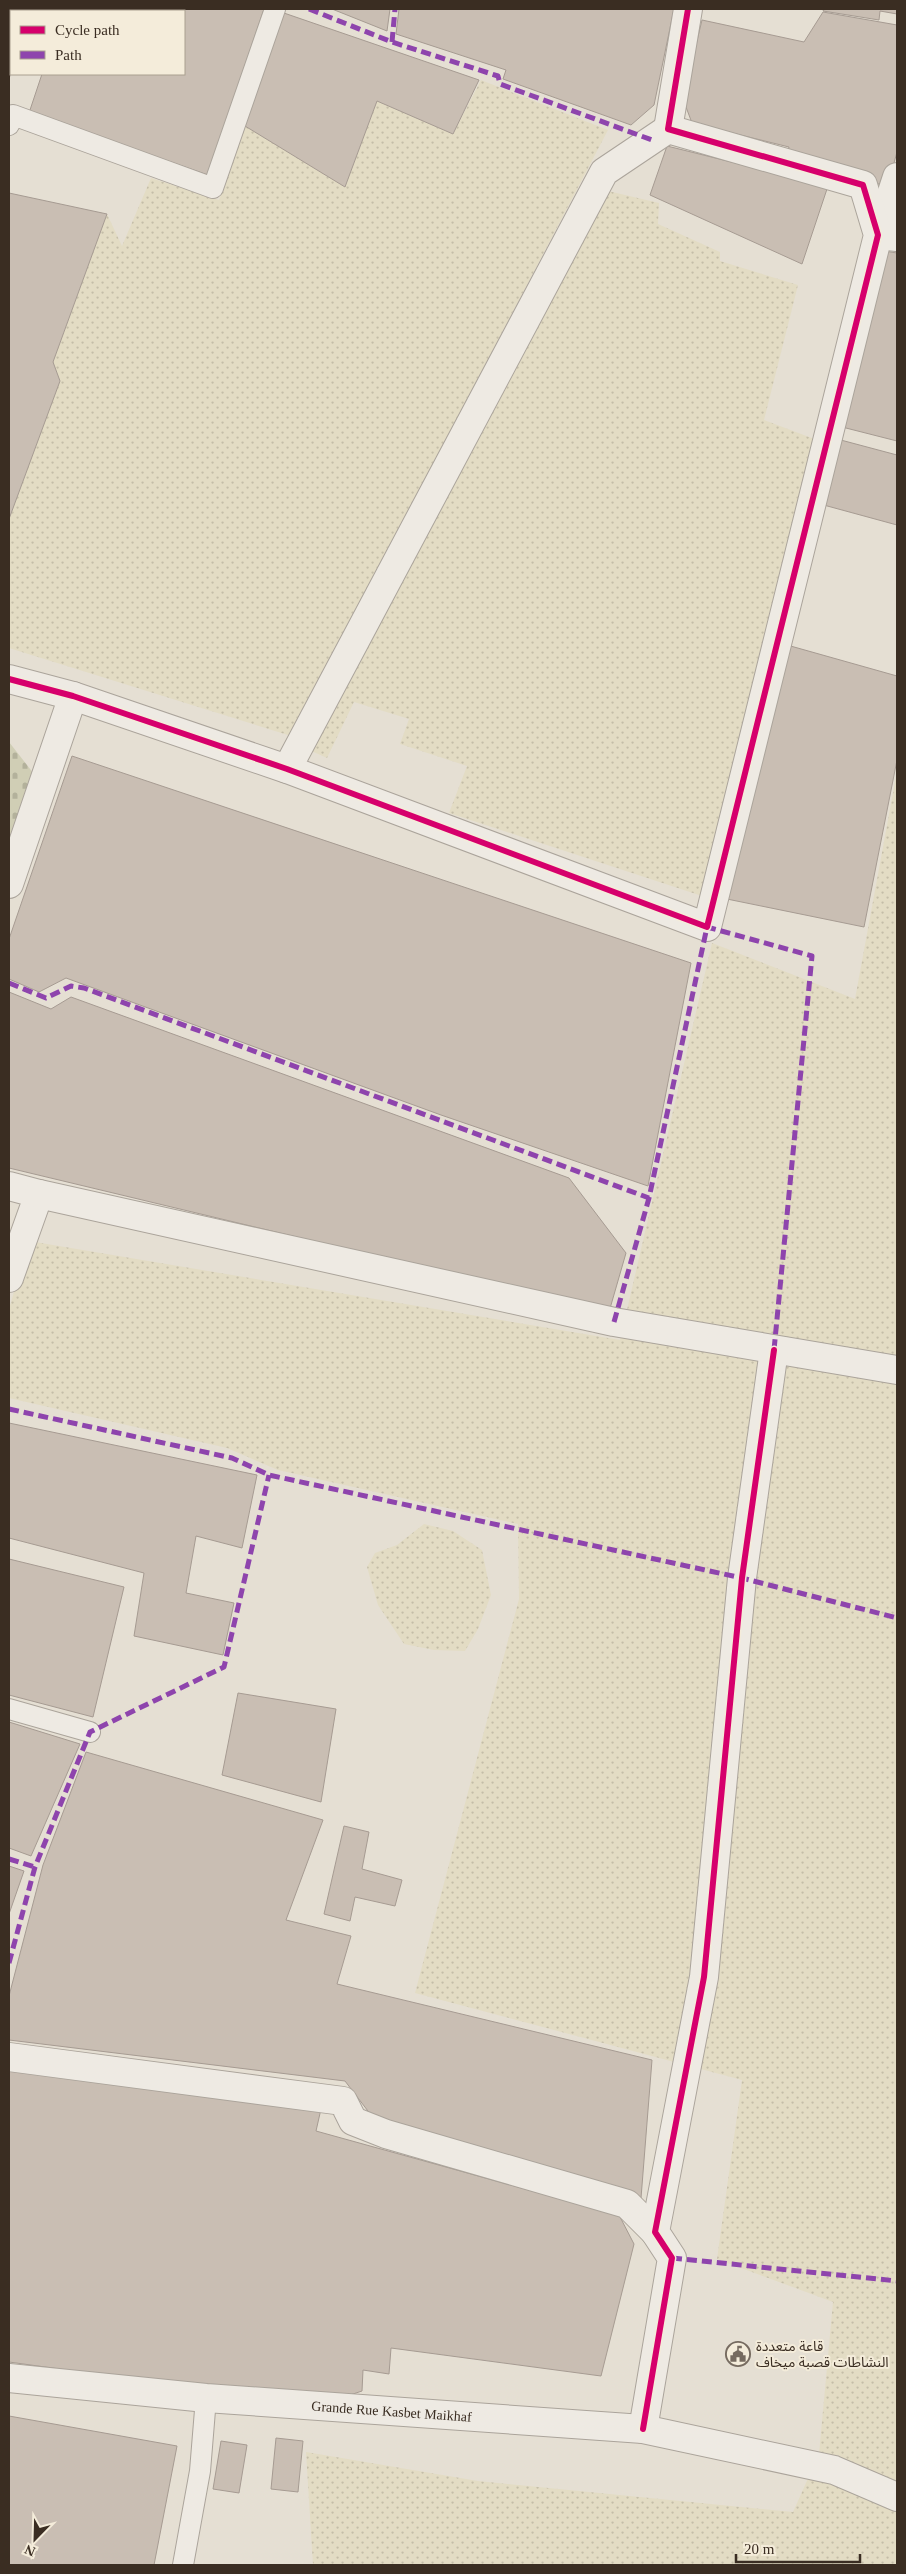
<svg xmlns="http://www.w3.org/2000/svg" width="906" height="2574" font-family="'Times New Roman','Noto Sans Arabic',serif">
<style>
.farmland{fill:url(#farmland-dots)}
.cemetery{fill:url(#cemetery-stones)}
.building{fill:#c9beb3;stroke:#a69b92}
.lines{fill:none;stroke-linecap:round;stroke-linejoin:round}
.service-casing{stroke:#aba49b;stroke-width:22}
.minor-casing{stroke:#aba49b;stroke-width:30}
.service{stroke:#eeeae3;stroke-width:20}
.minor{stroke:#eeeae3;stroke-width:28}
.quiet{stroke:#8e44ad;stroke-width:5;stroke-dasharray:10 5;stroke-linecap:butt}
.cycleway-casing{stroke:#f4ecda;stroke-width:9}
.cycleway{stroke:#d6006c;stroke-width:6}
.labels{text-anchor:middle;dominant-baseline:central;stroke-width:4;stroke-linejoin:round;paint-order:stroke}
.poi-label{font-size:14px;fill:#3a2d22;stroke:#f4ecda;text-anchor:start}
.street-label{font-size:14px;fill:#3a2d22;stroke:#f4ecda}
</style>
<defs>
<pattern id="farmland-dots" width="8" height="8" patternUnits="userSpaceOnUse" patternTransform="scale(1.25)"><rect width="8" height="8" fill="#e3dcc4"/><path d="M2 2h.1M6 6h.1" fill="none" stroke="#c4bda8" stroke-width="1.8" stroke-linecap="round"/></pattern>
<pattern id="cemetery-stones" width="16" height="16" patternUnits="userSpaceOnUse" patternTransform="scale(1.25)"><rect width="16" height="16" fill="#d0ceb5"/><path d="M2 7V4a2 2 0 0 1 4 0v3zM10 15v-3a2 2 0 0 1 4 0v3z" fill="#b3b19b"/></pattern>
</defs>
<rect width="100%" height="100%" fill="#e5dfd3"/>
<g class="farmland">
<path d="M481 80 608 130 291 736 9 648V519L60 381 53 362 107 214 122 246 151 178 219 200 245 126 345 187 377 101 453 134Z"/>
<path d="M608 191 659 203 658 224 720 252V261L798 285 764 420 817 440 702 896 449 813 467 766 400 744 409 719 354 702 327 758 307 749Z"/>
<path d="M897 771V2565H313L306 2452 478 2481 793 2512 819 2454 833 2302 717 2259 742 2080 415 1993 519 1599 518 1524 278 1470 227 1448 9 1398V1309L29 1241 620 1340 712 943 855 999Z"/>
<path d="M424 1524 453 1531 482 1550 491 1595 478 1629 465 1651 434 1650 404 1644 378 1605 367 1567 375 1553 397 1545Z"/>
</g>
<path class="cemetery" d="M9 742 34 774 9 848Z"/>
<g class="building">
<path d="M9 9H34L33 11H11V72L9 79Z"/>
<path d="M97 9H264L208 175 29 113 42 74H184V11H96Z"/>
<path d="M332 9H390L387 31Z"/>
<path d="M399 9H674L654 105 631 125 503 79 506 70 396 34Z"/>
<path d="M824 9H897V14L880 11 879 20 823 11Z"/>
<path d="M281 12 479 80 453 134 377 101 345 187 245 126Z"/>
<path d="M823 12 897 25V152L889 181 875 185 787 155 789 147 692 123 683 99 702 20 804 42Z"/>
<path d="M667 146 828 186 802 264 650 195Z"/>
<path d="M9 193 107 214 53 362 60 381 9 519Z"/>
<path d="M884 251 897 253V441L842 427Z"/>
<path d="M837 439 897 455V525L820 504Z"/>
<path d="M787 645 897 676V760L864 927 722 898Z"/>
<path d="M72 756 691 963 648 1186 441 1115 66 978 39 992 9 979V939Z"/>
<path d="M9 992 51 1009 71 997 569 1178 626 1253 609 1312 9 1168Z"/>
<path d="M9 1423 257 1475 242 1548 196 1536 186 1593 234 1603 223 1655 134 1636 144 1573 9 1538Z"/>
<path d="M9 1559 124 1587 93 1717 9 1695Z"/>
<path d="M238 1693 336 1709 321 1802 222 1775Z"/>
<path d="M9 1722 80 1744 31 1856 9 1848Z"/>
<path d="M86 1752 323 1820 286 1920 351 1936 337 1984 652 2060 641 2198 371 2115 345 2081 9 2040V1996L43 1865Z"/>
<path d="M344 1826 369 1832 362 1869 402 1880 395 1906 355 1897 350 1921 324 1914Z"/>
<path d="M9 1866 24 1871 9 1914Z"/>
<path d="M9 2068 321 2109 316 2131 619 2215 634 2244 601 2376 391 2348 389 2374 363 2370 362 2391 320 2405 9 2362Z"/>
<path d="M9 2416 177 2446 154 2565H9Z"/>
<path d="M276 2438 303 2441 298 2492 271 2489Z"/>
<path d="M221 2441 247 2445 239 2493 213 2489Z"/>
</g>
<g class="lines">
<defs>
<g id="service">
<path d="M9 125 13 115 213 188 275 9"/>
<path d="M9 1709 90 1732"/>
<path d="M183 2565 200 2471 206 2398"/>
</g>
<g id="minor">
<path d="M897 177 878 235 897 237"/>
<path d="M9 679 73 696 287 769 707 927 878 235 863 185 668 129 688 9"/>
<path d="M287 769 604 172 668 129"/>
<path d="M9 884 73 696"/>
<path d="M9 1186 39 1194 9 1278"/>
<path d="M39 1194 614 1322 897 1370"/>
<path d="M9 2057 343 2101 353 2121 386 2134 627 2204 655 2232"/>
<path id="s1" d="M9 2378 206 2398 643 2429 834 2470 897 2497"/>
<path d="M643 2429 672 2258 655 2232 704 1977 742 1578 774 1350"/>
</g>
</defs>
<use href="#service" class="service-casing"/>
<use href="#minor" class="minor-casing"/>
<use href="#service" class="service"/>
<use href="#minor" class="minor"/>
<g class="quiet">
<path d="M309 9 392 42 498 76 500 84 652 140"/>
<path d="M392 42 395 9"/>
<path d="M9 983 46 998 71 986 84 988 649 1198"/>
<path d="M614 1322 649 1198 707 927 812 956 774 1350"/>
<path d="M9 1409 232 1458 269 1475 742 1578 897 1618"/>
<path d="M9 1859 35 1867"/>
<path d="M9 1963 35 1867 90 1732 224 1667 269 1475"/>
<path d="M672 2258 897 2281"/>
</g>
<defs>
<g id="cycleway">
<path d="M9 679 73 696 287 769 707 927 878 235 863 185 668 129 688 9"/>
<path d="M643 2429 672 2258 655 2232 704 1977 742 1578 774 1350"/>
</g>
</defs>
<use href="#cycleway" class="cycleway-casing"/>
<use href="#cycleway" class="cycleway"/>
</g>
<defs>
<symbol id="civic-ring" viewBox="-11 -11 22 22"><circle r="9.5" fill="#f4ecda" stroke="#766b60" stroke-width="1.5"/><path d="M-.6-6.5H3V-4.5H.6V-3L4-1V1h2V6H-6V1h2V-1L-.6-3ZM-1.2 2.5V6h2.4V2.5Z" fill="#766b60"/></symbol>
</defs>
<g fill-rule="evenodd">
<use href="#civic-ring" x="724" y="2340" width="28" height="28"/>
</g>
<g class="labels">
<g class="poi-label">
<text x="756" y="2346">قاعة متعددة<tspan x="756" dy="16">النشاطات قصبة ميخاف</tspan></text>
</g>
<g class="street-label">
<text stroke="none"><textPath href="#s1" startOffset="384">Grande Rue Kasbet Maikhaf</textPath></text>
</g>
</g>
<rect width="906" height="2574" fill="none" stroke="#3a2d22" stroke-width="20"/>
<rect x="10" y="10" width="175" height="65" fill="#f4ecda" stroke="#aaa090"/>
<rect x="20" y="26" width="25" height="8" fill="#d6006c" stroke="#aaa090"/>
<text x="55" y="35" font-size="15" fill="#3a2d22">Cycle path</text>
<rect x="20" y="51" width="25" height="8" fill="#8e44ad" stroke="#aaa090"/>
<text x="55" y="60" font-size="15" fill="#3a2d22">Path</text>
<g transform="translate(35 2539) rotate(203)" stroke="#f4ecda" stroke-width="4" paint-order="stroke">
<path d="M0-4L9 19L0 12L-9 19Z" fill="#3a2d22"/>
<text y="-8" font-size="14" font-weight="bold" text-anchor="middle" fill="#3a2d22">N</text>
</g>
<path d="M736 2554v8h124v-8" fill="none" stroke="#3a2d22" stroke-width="2.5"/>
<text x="744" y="2554" font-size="15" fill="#3a2d22" stroke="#f4ecda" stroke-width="4" paint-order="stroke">20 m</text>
</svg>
